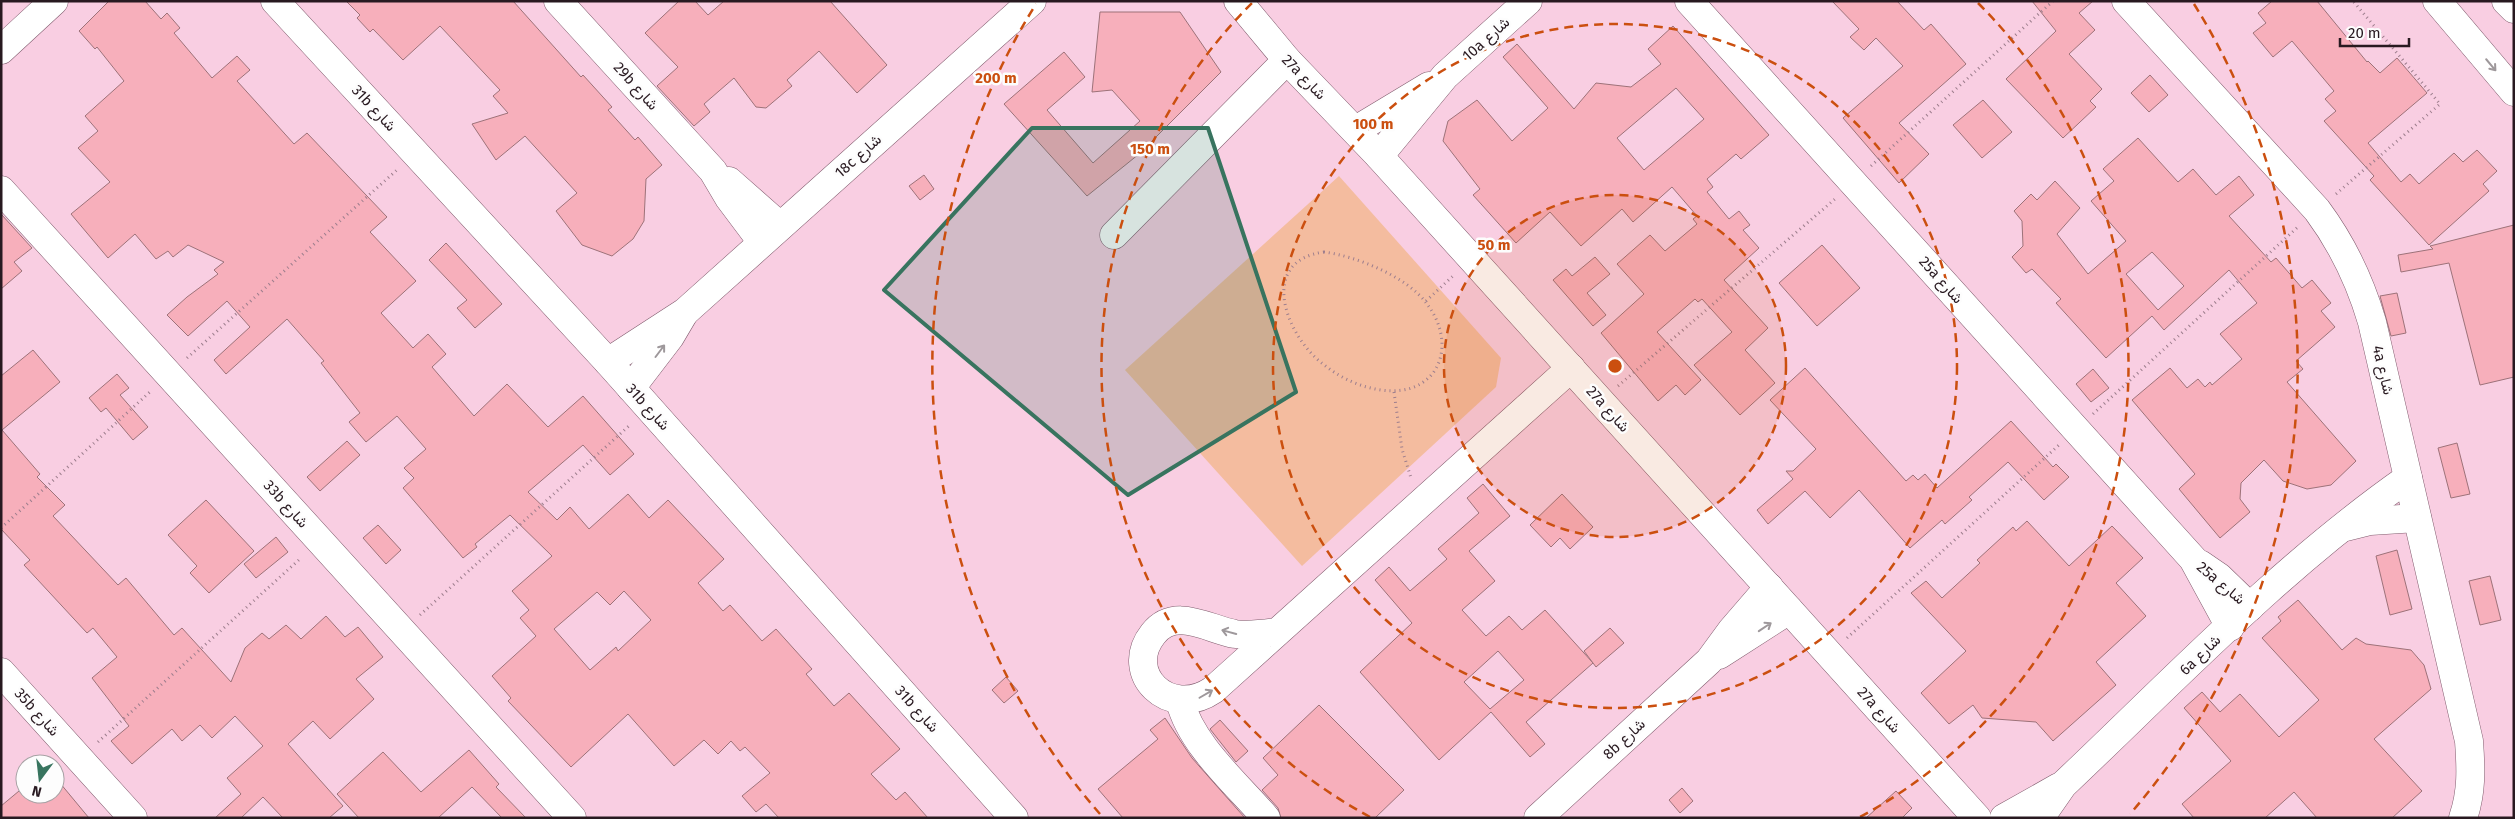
<svg xmlns="http://www.w3.org/2000/svg" width="2515" height="819" font-family="'Fira Sans',Vazirmatn,sans-serif">
<style>
.green{fill:#f4bc9f}
.building{fill:#f7afbb;stroke:#9d7279;fill-rule:evenodd}
.lines{fill:none;stroke-linecap:round;stroke-linejoin:round}
.minor-casing{stroke:#815c6e;stroke-width:29}
.major-casing{stroke:#815c6e;stroke-width:29}
.path{stroke:#9d7e8d;stroke-width:3;stroke-dasharray:1 4;stroke-linecap:butt}
.minor{stroke:#fff;stroke-width:28}
.major{stroke:#fff;stroke-width:28}
.oneway{stroke:#9e989b}
.marked{fill:#38745f;fill-opacity:0.2;stroke:#38745f;stroke-width:4;stroke-linejoin:round}
.ring{fill:none;stroke:#cb4f0f;stroke-width:2.5;stroke-dasharray:9 6}
.labels{text-anchor:middle;dominant-baseline:central;stroke-width:5;stroke-linejoin:round;paint-order:stroke}
.street-label{font-size:15px;fill:#281920;stroke:#fdfdfd}
.centre{fill:#cb4f0f;stroke:#fdfdfd;stroke-width:2.5}
.ring-label{font-size:15px;text-anchor:middle;font-weight:bold;fill:#cb4f0f;stroke:#fdfdfd;stroke-width:5;stroke-linejoin:round;paint-order:stroke}
</style>
<rect width="100%" height="100%" fill="#f9cee2"/>
<path class="green" d="M1339 176 1501 358 1496 387 1302 566 1125 370Z"/>
<g class="building">
<path d="M109 1H145L161 19 167 13 180 28 174 33 212 78 237 56 250 70 237 81 294 144 307 133 387 217 370 232 416 281 381 313 413 348 428 334 446 354 432 367 474 416 507 384 548 427 583 396 634 454 610 475 583 445 528 492 557 520 570 507 589 529 628 494 649 518 668 500 724 559 698 583 723 611 730 605 762 641 776 629 812 669 806 674 834 706 849 693 900 749 871 774 896 800 905 792 928 818H779L766 804 756 812 742 796 770 773 745 747 740 751 731 741 718 754 704 740 674 766 628 714 571 767 508 701 511 698 492 676 536 636 520 618 529 610 512 591 552 556 510 515 475 544 477 547 463 558 403 488 414 478 404 468 426 449 397 416 366 442 349 422 360 413 321 363 324 361 287 319 226 374 214 360 250 327 227 301 188 336 167 315 187 297 218 274 214 270 224 262 188 245 173 257 168 251 156 259 135 234 108 258 71 214 110 182 78 148 98 131 85 116 124 81 97 47 95 49 79 31ZM624 591 651 620 618 651 616 647 590 670 554 629 597 592 610 605Z"/>
<path d="M346 1H513L581 77 583 75 612 107 608 110 635 140 638 137 662 165 646 179 644 221 633 239 612 256 582 245 556 211 577 193 525 136 496 160 472 124 508 113 493 96 500 90 440 26 403 60 373 29 370 32 357 18 360 15Z"/>
<path d="M679 1H695L708 15 724 1H830L887 65 857 93 819 51 787 80 792 86 766 108 756 107 734 78 704 104 710 112 694 126 657 86 678 67 645 33Z"/>
<path d="M1832 1H1897L1924 30 1931 24 1966 64 1899 123 1929 154 1899 183 1843 118 1903 66 1876 38 1864 50 1850 37 1859 29Z"/>
<path d="M2032 1H2093L2079 13 2095 30 2069 54 2102 89 2090 101 2096 107 2063 138 2006 79 2056 31Z"/>
<path d="M2272 1H2317L2367 62 2368 61 2380 73 2397 58 2427 93 2368 143 2401 182 2410 174 2419 184 2454 153 2463 162 2477 150 2497 171 2483 184 2489 191 2429 245 2370 180 2374 176 2324 121 2336 111 2325 99 2334 91 2292 41 2273 57 2253 33 2266 23 2258 13Z"/>
<path d="M1100 12H1180L1221 72 1139 154 1087 196 1004 104 1064 52 1085 77 1047 110 1093 163 1140 121 1112 90 1092 92Z"/>
<path d="M1673 26 1769 135 1741 159 1736 154 1707 179 1713 187 1707 192 1729 219 1739 211 1750 225 1743 230 1759 248 1724 280 1768 328 1745 350 1775 383 1740 415 1694 365 1732 332 1702 299 1698 302 1695 299 1657 332 1701 380 1685 395 1676 385 1658 401 1601 333 1644 294 1617 264 1650 235 1665 251 1697 224 1693 219 1697 216 1672 187 1633 222 1622 209 1581 246 1550 212 1516 243 1473 195 1480 189 1443 141 1448 121 1477 100 1512 141 1548 108 1503 57 1517 44 1574 109 1596 83 1631 87 1661 64 1648 49ZM1676 88 1704 119 1644 170 1617 138Z"/>
<path d="M2150 75 2168 95 2149 112 2131 93Z"/>
<path d="M1983 100 2012 132 1982 158 1953 125Z"/>
<path d="M2138 138 2178 182 2193 169 2216 195 2239 176 2254 195 2229 216 2271 262 2276 258 2302 288 2312 280 2331 303 2321 311 2335 327 2296 361 2303 369 2287 382 2356 461 2331 485 2307 489 2283 481 2264 460 2241 483 2240 499 2250 512 2220 538 2179 489 2195 474 2132 400 2170 368 2187 388 2198 379 2205 387 2210 382 2212 385 2242 359 2220 334 2257 303 2229 270 2164 330 2152 316 2106 358 2056 303 2061 299 2032 269 2026 273 2012 257 2023 246 2022 221 2014 211 2031 194 2037 200 2055 181 2080 208 2057 234 2088 274 2126 241 2091 201 2114 181 2103 169ZM2152 252 2184 286 2158 310 2126 274Z"/>
<path d="M924 175 934 189 920 200 909 186Z"/>
<path d="M1 214 32 248 14 262 22 271 1 289Z"/>
<path d="M2514 225V377L2480 385 2449 263 2401 272 2398 255 2433 249 2430 246Z"/>
<path d="M446 243 502 304 475 328 457 308 467 300 429 260Z"/>
<path d="M1822 245 1860 288 1817 326 1779 283Z"/>
<path d="M1595 257 1610 274 1587 293 1606 315 1593 326 1553 280 1566 269 1572 276Z"/>
<path d="M2397 293 2406 333 2391 336 2380 296Z"/>
<path d="M33 350 60 382 2 430 40 474 37 477 65 505 53 516 118 585 126 578 174 635 182 628 231 682 245 648 262 633 269 639 286 625 301 639 326 616 345 637 358 627 383 657 356 679 374 699 330 739 313 721 288 744 343 806 329 818H283L263 797 241 818H215L241 794 227 778 263 746 235 716 212 738 200 725 182 741 172 729 132 764 111 741 129 726 92 678 117 657 93 628 87 633 24 565 30 560 1 529V376Z"/>
<path d="M1805 368 1906 481 1913 475 1918 480 1925 474 1937 488 2011 421 2053 467 2056 464 2069 477 2044 500 2008 462 1969 497 1972 500 1945 524 1942 520 1910 548 1859 490 1830 518 1805 491 1768 524 1757 510 1793 479 1786 471H1793L1816 449 1770 400Z"/>
<path d="M2093 369 2109 388 2091 402 2076 384Z"/>
<path d="M117 374 129 388 120 395 148 427 133 440 106 408 101 412 89 398Z"/>
<path d="M347 441 360 455 320 491 307 477Z"/>
<path d="M2457 443 2470 494 2451 498 2438 448Z"/>
<path d="M1483 484 1510 516 1469 551 1495 581 1462 610 1486 636 1509 616 1522 630 1545 610 1593 663 1526 722 1545 744 1530 757 1491 712 1439 760 1360 672 1412 623 1375 580 1389 567 1410 591 1447 559 1438 549 1479 513 1467 498ZM1498 651 1524 680 1490 709 1464 682Z"/>
<path d="M1562 494 1593 527 1570 549 1560 538 1551 547 1530 525Z"/>
<path d="M206 500 254 551 209 593 190 573 197 566 168 535Z"/>
<path d="M2027 521 2069 566 2112 526 2143 558 2116 583 2146 616 2096 662 2116 685 2053 741 2036 722 1982 718 1973 705 1949 724 1921 693 1966 651 1911 593 1926 581 1942 598 1980 563 1977 560 2013 527 2016 531Z"/>
<path d="M378 525 401 550 386 564 363 538Z"/>
<path d="M276 537 288 552 256 578 244 564Z"/>
<path d="M2397 550 2412 609 2390 615 2376 556Z"/>
<path d="M2490 576 2501 620 2480 625 2469 581Z"/>
<path d="M2298 600 2342 650 2356 638 2366 644 2411 650 2424 665 2431 689 2374 739 2422 791 2392 818H2317L2294 792 2265 818H2194L2182 804 2231 761 2184 708 2202 692 2220 712 2240 694 2279 737 2319 700 2262 638 2281 621 2278 617Z"/>
<path d="M1610 628 1624 643 1596 667 1584 651Z"/>
<path d="M1006 677 1018 691 1004 703 992 690Z"/>
<path d="M1319 705 1404 790 1375 818H1281L1278 808 1262 790 1278 775 1263 758Z"/>
<path d="M1165 718 1192 758 1245 818H1123L1098 789 1158 739 1150 730Z"/>
<path d="M1220 720 1248 751 1236 762 1210 729Z"/>
<path d="M469 750 499 784 496 787 526 818H502L472 787 438 818H359L337 794 383 752 421 792Z"/>
<path d="M55 777 89 818H1V806L25 786V794H55Z"/>
<path d="M1682 788 1693 801 1680 813 1669 800Z"/>
<path d="M1896 791 1912 808 1902 818H1866Z"/>
</g>
<g class="lines">
<defs>
<g id="minor">
<path d="M275 1 608 362 1014 818"/>
<path d="M558 1 713 171 729 198 762 242"/>
<path d="M1238 1 1287 60 1379 156 1977 818"/>
<path d="M1689 1 2193 559 2230 627"/>
<path d="M2126 1 2317 210C2343 245 2360 281 2372 322L2469 741C2471 768 2472 792 2463 818"/>
<path d="M1 50 54 1"/>
<path d="M1356 130 1429 86"/>
<path d="M1379 156 1445 76 1528 1"/>
<path d="M729 181 780 226"/>
<path d="M1 190 572 818"/>
<path d="M1114 235 1287 60"/>
<path d="M608 362 685 312 1032 1"/>
<path d="M631 388 670 337 683 315"/>
<path d="M2346 527 2370 521 2417 518"/>
<path d="M2200 564 2219 577 2250 607"/>
<path d="M1277 632C1263 634 1249 636 1235 634 1208 629 1175 606 1153 634 1122 673 1169 720 1213 690L1571 368"/>
<path d="M1719 655 1789 610"/>
<path d="M1 672 133 818"/>
<path d="M1180 701C1191 745 1237 784 1266 818"/>
<path d="M1538 818 1709 661 1731 631 1769 587"/>
<path d="M2004 818 2059 787"/>
<path d="M2040 818 2063 785C2174 680 2282 566 2408 478"/>
</g>
<g id="major">
<path d="M2437 1 2514 92"/>
<path d="M2506 1 2514 9"/>
</g>
</defs>
<use href="#minor" class="minor-casing"/>
<use href="#major" class="major-casing"/>
<g class="path">
<path d="M1871 166 2053 1"/>
<path d="M2336 194 2440 104 2353 1"/>
<path d="M1324 252C1356 256 1408 277 1427 304 1459 346 1438 398 1381 390 1360 387 1340 378 1323 364 1286 336 1257 261 1324 252Z"/>
<path d="M1426 301 1453 276"/>
<path d="M187 358 398 169"/>
<path d="M1618 386 1835 199"/>
<path d="M1394 392 1402 449 1411 478"/>
<path d="M2093 414 2299 226"/>
<path d="M1 528 151 391"/>
<path d="M420 615 630 425"/>
<path d="M1847 638 2059 445"/>
<path d="M98 742 301 558"/>
</g>
<use href="#minor" class="minor"/>
<use href="#major" class="major"/>
</g>
<defs><path id="oneway-shaft" d="M-6 0H5M1.5-3L5.5 0L1.5 3" fill="none" stroke-width="1.6" stroke-linecap="round" stroke-linejoin="round" transform="scale(1.25)"/></defs>
<g class="oneway">
<use href="#oneway-shaft" transform="translate(2491 65) rotate(50)"/>
<use href="#oneway-shaft" transform="translate(660 351) rotate(-53)"/>
<use href="#oneway-shaft" transform="translate(1765 627) rotate(-34)"/>
<use href="#oneway-shaft" transform="translate(1229 632) rotate(-165)"/>
<use href="#oneway-shaft" transform="translate(1206 694) rotate(-30)"/>
</g>
<path class="marked" d="M1032 128H1208L1296 392 1128 495 884 290Z"/>
<circle cx="1615" cy="366" r="171" fill="#cb4f0f" fill-opacity=".12"/>
<g class="ring">
<circle cx="1615" cy="366" r="171"/>
<circle cx="1615" cy="366" r="342"/>
<path d="M1370 817A513 513 0 0 1 1252 3M1978 3A513 513 0 0 1 1860 817"/>
<path d="M1100 814A683 683 0 0 1 1036 4M2194 4A683 683 0 0 1 2130 814"/>
</g>
<g class="labels">
<g class="street-label">
<text transform="translate(1486 39) rotate(-42)">10a شارع</text>
<text transform="translate(1304 77) rotate(46)">27a شارع</text>
<text transform="translate(636 86) rotate(48)">29b شارع</text>
<text transform="translate(374 108) rotate(47)">31b شارع</text>
<text transform="translate(858 156) rotate(-42)">18c شارع</text>
<text transform="translate(1941 280) rotate(48)">25a شارع</text>
<text transform="translate(2383 370) rotate(77)">4a شارع</text>
<text transform="translate(648 407) rotate(48)">31b شارع</text>
<text transform="translate(1608 409) rotate(48)">27a شارع</text>
<text transform="translate(286 504) rotate(48)">33b شارع</text>
<text transform="translate(2221 583) rotate(40)">25a شارع</text>
<text transform="translate(2200 655) rotate(-44)">6a شارع</text>
<text transform="translate(917 709) rotate(48)">31b شارع</text>
<text transform="translate(1879 710) rotate(48)">27a شارع</text>
<text transform="translate(37 712) rotate(48)">35b شارع</text>
<text transform="translate(1624 739) rotate(-43)">8b شارع</text>
</g>
</g>
<circle cx="1615" cy="366" r="8" class="centre"/>
<g class="ring-label">
<text x="996" y="83">200 m</text>
<text x="1373" y="129">100 m</text>
<text x="1150" y="154">150 m</text>
<text x="1494" y="250">50 m</text>
</g>
<rect width="2515" height="819" fill="none" stroke="#281920" stroke-width="5"/>
<g transform="translate(40 779) rotate(195)"><circle r="24" fill="#fdfdfd" stroke="#a8a2a5"/>
<path d="M0-4L9 19L0 12L-9 19Z" fill="#38745f"/>
<text y="-8" font-size="14" font-weight="bold" text-anchor="middle" fill="#281920">N</text>
</g>
<path d="M2340 38v8h69v-8" fill="none" stroke="#281920" stroke-width="2.5"/>
<text x="2348" y="38" font-size="15" fill="#281920" stroke="#fdfdfd" stroke-width="4" paint-order="stroke">20 m</text>
</svg>
